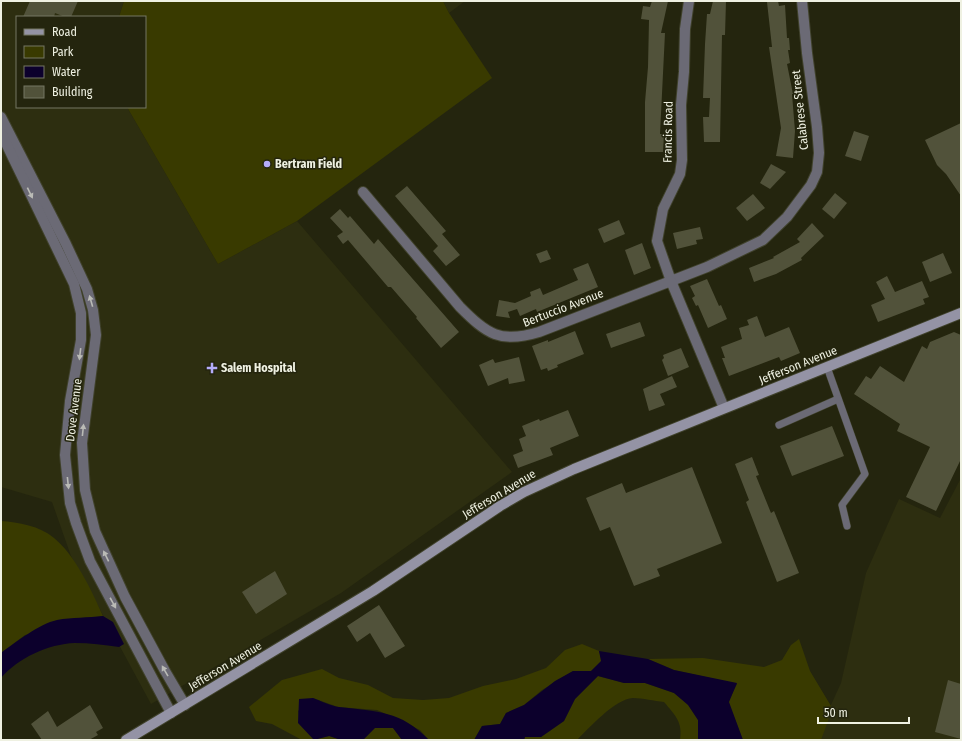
<svg xmlns="http://www.w3.org/2000/svg" width="962" height="741" font-family="'Fira Sans Condensed',sans-serif">
<style>
.built{fill:#2d2e10}
.green{fill:#393a00}
.water{fill:#0c002c}
.building{fill:#51523a}
.lines{fill:none;stroke-linecap:round;stroke-linejoin:round}
.service-casing{stroke:#40422c;stroke-width:8}
.minor-casing{stroke:#40422c;stroke-width:12}
.secondary-casing{stroke:#40422c;stroke-width:12}
.service{stroke:#6b6a75;stroke-width:7}
.minor{stroke:#6b6a75;stroke-width:10}
.secondary{stroke:#9493a5;stroke-width:10}
.oneway{fill:#babbb6}
.poi-dot{fill:#b4acf9;stroke:#24250e;stroke-width:1.5}
.labels{text-anchor:middle;dominant-baseline:central;stroke-width:3;stroke-linejoin:round;paint-order:stroke}
.street-label{font-size:12px;fill:#eff1e2;stroke:#24250e}
.poi-label{font-size:12px;font-weight:bold;fill:#eff1e2;stroke:#24250e;text-anchor:start}
</style>
<rect width="100%" height="100%" fill="#24250e"/>
<g class="built">
<path d="M1 1H124L119 17H17V107H127L218 264 297 221 512 472 341 593 151 704 71 556 52 502 1 487Z"/>
<path d="M443 1H465L449 13Z"/>
<path d="M961 478V740H815L841 683 866 573 899 499 940 518Z"/>
</g>
<g class="green">
<path d="M124 1H443L449 13 492 78 297 221 218 264 127 107H145V17H119Z"/>
<path d="M1 521C18 522 40 526 54 538 75 555 92 591 103 616L84 619 25 635 1 653Z"/>
<path d="M799 639 810 671 831 706 828 721 821 740H743L728 702 737 684 674 670 648 659 703 658 764 667 782 660 791 645Z"/>
<path d="M582 644 599 651 602 661 591 671H573L542 690 524 705 506 713 500 724 482 726 474 740H429L420 730 377 710 338 707 313 698 298 711 299 719 314 739 330 736 341 740H302L272 724 256 721 249 707 282 680 322 669 339 678 368 685 393 698 423 700 449 698 483 686 516 679 546 668 565 650Z"/>
<path d="M598 676 624 683H645L674 693 688 704 698 720V740H680C683 722 675 715 664 702 654 701 643 698 633 698 615 699 589 728 577 740H524L525 737H541L564 721 575 699Z"/>
<path d="M374 728H393L402 740H363Z"/>
</g>
<g class="water">
<path d="M103 616 113 622 124 644 119 647C104 645 90 643 75 643 48 644 18 658 1 678V653C16 642 39 624 57 620 72 617 88 618 103 616Z"/>
<path d="M599 651 648 659 674 670 737 683 729 702 743 740H698V720L688 705 674 693 645 683H624L598 676 575 699 564 721 541 737H525L524 740H474L482 726 500 724 506 713 524 705 555 681 573 671H591L601 661Z"/>
<path d="M313 698C321 701 331 706 339 707 378 712 400 710 429 740H402L393 728H375L363 740H341L329 736 314 740 298 723 299 699Z"/>
</g>
<g class="building">
<path d="M30 1H78L71 17H65L55 13 54 17H23Z"/>
<path d="M652 1H668L661 33H665L660 134H664L663 152H645V102L648 67 649 20 641 19 643 6 650 7Z"/>
<path d="M713 1H726L725 35H722L720 142H704L703 117H709L710 98H703L705 44 707 14H710Z"/>
<path d="M778 1 779 6 785 5 787 38H789L790 50H788L790 63 787 64 793 94H792L795 131 793 158 776 156 781 128 769 47H772L767 2Z"/>
<path d="M961 123V196L946 174 937 165 925 140Z"/>
<path d="M854 131 869 136 861 161 845 156Z"/>
<path d="M771 164 786 172 770 189 760 183Z"/>
<path d="M407 186 446 231 442 234 460 255 446 266 433 251 438 246 395 196Z"/>
<path d="M835 193 847 203 834 219 822 209Z"/>
<path d="M753 194 765 208 747 221 736 208Z"/>
<path d="M340 209 348 218 350 216 374 244 378 239 459 332 441 348 416 318 417 317 391 287H388L348 240 343 244 337 236 343 232 330 218Z"/>
<path d="M619 220 625 234 604 243 598 229Z"/>
<path d="M812 223 824 236 801 258 802 260 776 274 754 282 749 268 774 258 773 257 800 242 797 239Z"/>
<path d="M700 227 703 239 696 240 697 244 677 249 673 233Z"/>
<path d="M642 243 651 268 634 275 625 250Z"/>
<path d="M547 250 551 259 540 263 536 254Z"/>
<path d="M943 253 952 273 930 282 922 262Z"/>
<path d="M588 263 598 287 537 312 536 309 520 316 517 309 508 312 510 318 496 316 499 300 515 303 531 296 530 292 540 288 543 295 578 280 573 269Z"/>
<path d="M887 276 895 292 922 281 929 297 923 299 925 304 878 322 871 305 885 299 876 282Z"/>
<path d="M707 279 719 306 721 305 727 319 708 328 698 305 696 306 692 298 695 296 690 286Z"/>
<path d="M757 316 765 337 789 327 800 353 781 361 779 357 729 376 722 358H725L721 347 742 339 739 328 749 325 747 320Z"/>
<path d="M640 322 645 336 611 348 606 334Z"/>
<path d="M575 331 584 354 557 365 558 367 548 371 547 368 541 370 532 346 548 340V342Z"/>
<path d="M954 332 961 335V459L936 511 906 497 930 447 897 431 900 424 854 394 866 376 871 379 880 366 904 382 922 346 927 349 930 342Z"/>
<path d="M681 348 689 367 668 376 662 360 664 358 663 355Z"/>
<path d="M519 357 525 381 509 384 508 378 488 386 479 365 493 359 495 363Z"/>
<path d="M672 376 677 387 660 394 665 405 649 411 643 389Z"/>
<path d="M568 410 579 436 550 448 553 455 518 468 513 455 523 451 519 439 526 436 522 426 539 419 540 421Z"/>
<path d="M832 426 844 456 792 476 780 446Z"/>
<path d="M752 457 759 475 756 476 771 513 774 511 799 573 777 582 746 502 749 500 735 464Z"/>
<path d="M692 467 722 543 657 569 660 576 634 586 610 527 600 531 586 498 622 483 626 493Z"/>
<path d="M275 571 287 594 256 614 242 592Z"/>
<path d="M379 605 405 646 385 658 370 633 357 642 347 626Z"/>
<path d="M948 680 961 684V739L935 732Z"/>
<path d="M90 705 103 728 96 732 98 735 89 740H42L31 724 48 711 57 727Z"/>
</g>
<g class="lines">
<defs>
<g id="service">
<path d="M827 367 865 474 842 505 847 526"/>
<path d="M779 425 838 399"/>
</g>
<g id="minor">
<path d="M689 1 685 29 684 72 681 105 682 160 680 174 663 209 657 241 671 281 707 267 763 240 787 217 811 185 817 172 819 153 817 127 807 53 802 1"/>
<path d="M1 117 66 244 87 289 93 310 96 335 82 443 85 490 95 531 125 597 165 671 185 705"/>
<path d="M1 133 74 284 81 313V340L70 401 65 455 70 503 76 523 90 561 171 713"/>
<path d="M363 192 460 307C487 334 500 344 539 332L671 281 724 408"/>
</g>
<path id="secondary" d="M126 740 373 591 500 506 524 492 574 469 961 313"/>
</defs>
<use href="#service" class="service-casing"/>
<use href="#minor" class="minor-casing"/>
<use href="#secondary" class="secondary-casing"/>
<use href="#service" class="service"/>
<use href="#minor" class="minor"/>
<use href="#secondary" class="secondary"/>
</g>
<defs><path id="oneway-solid" d="M-6-.8H1V-3.2L6.5 0L1 3.2V.8H-6Z"/></defs>
<g class="oneway">
<use href="#oneway-solid" transform="translate(30 193) rotate(64)"/>
<use href="#oneway-solid" transform="translate(91 301) rotate(-106)"/>
<use href="#oneway-solid" transform="translate(80 354) rotate(97)"/>
<use href="#oneway-solid" transform="translate(83 430) rotate(-84)"/>
<use href="#oneway-solid" transform="translate(68 483) rotate(84)"/>
<use href="#oneway-solid" transform="translate(106 556) rotate(-116)"/>
<use href="#oneway-solid" transform="translate(113 603) rotate(61)"/>
<use href="#oneway-solid" transform="translate(165 671) rotate(-120)"/>
</g>
<g class="poi-dot">
<circle cx="267" cy="164" r="4"/>
<path d="M210 362h4v4h4v4h-4v4h-4v-4h-4v-4h4z"/>
</g>
<g class="labels">
<g class="street-label">
<text transform="translate(800 110) rotate(-96)">Calabrese Street</text>
<text transform="translate(668 132) rotate(-89)">Francis Road</text>
<text transform="translate(563 308) rotate(-21)">Bertuccio Avenue</text>
<text transform="translate(798 365) rotate(-22)">Jefferson Avenue</text>
<text transform="translate(74 410) rotate(-83)">Dove Avenue</text>
<text transform="translate(499 494) rotate(-31)">Jefferson Avenue</text>
<text transform="translate(225 666) rotate(-31)">Jefferson Avenue</text>
</g>
<g class="poi-label">
<text x="275" y="164">Bertram Field</text>
<text x="221" y="368">Salem Hospital</text>
</g>
</g>
<rect width="962" height="741" fill="none" stroke="#eff1e2" stroke-width="4"/>
<rect x="16" y="16" width="130" height="92" fill="#24250e" stroke="#757763"/>
<rect x="24" y="29" width="20" height="6" fill="#9493a5" stroke="#757763"/>
<text x="52" y="36" font-size="12" fill="#eff1e2">Road</text>
<rect x="24" y="46" width="20" height="12" fill="#393a00" stroke="#757763"/>
<text x="52" y="56" font-size="12" fill="#eff1e2">Park</text>
<rect x="24" y="66" width="20" height="12" fill="#0c002c" stroke="#757763"/>
<text x="52" y="76" font-size="12" fill="#eff1e2">Water</text>
<rect x="24" y="86" width="20" height="12" fill="#51523a" stroke="#757763"/>
<text x="52" y="96" font-size="12" fill="#eff1e2">Building</text>
<path d="M818 717v6h91v-6" fill="none" stroke="#eff1e2" stroke-width="2"/>
<text x="824" y="717" font-size="12" fill="#eff1e2" stroke="#24250e" stroke-width="3" paint-order="stroke">50 m</text>
</svg>
